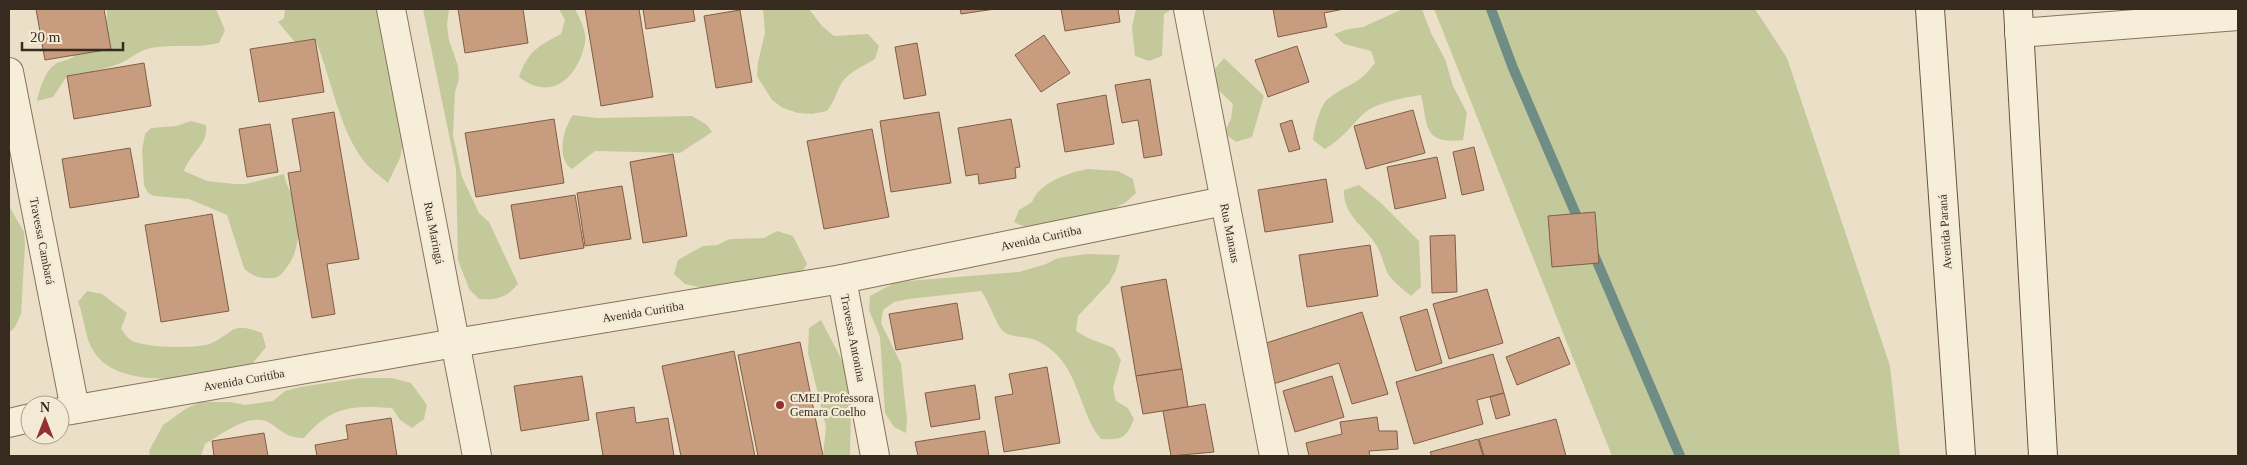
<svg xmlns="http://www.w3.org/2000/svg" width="2247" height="465" font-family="'Times New Roman',serif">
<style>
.green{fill:#c4c99b}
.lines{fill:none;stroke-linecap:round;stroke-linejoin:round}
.stream{stroke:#6f8d85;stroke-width:10}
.building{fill:#c79c7f;stroke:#835d45}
.minor-casing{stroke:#86725d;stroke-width:30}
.tertiary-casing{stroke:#86725d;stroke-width:30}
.secondary-casing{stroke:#685440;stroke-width:30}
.minor{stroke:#f7eed9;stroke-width:28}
.tertiary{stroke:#f7eed9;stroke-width:28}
.secondary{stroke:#f7eed9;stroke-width:28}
.poi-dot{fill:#913133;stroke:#f3ead6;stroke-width:2}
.labels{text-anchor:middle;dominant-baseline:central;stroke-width:4.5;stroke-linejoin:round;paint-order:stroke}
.street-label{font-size:12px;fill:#372b20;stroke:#f3ead6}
.poi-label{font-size:12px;fill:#372b20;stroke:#f3ead6;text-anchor:start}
</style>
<rect width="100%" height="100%" fill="#ebe0c7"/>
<g class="green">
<path d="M107 9H216L225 30 219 43C195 49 170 43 147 49 137 52 131 58 123 62 108 69 83 74 67 76L53 97 37 101C40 88 45 70 57 63 61 61 65 61 69 59 88 50 109 32 107 9Z"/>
<path d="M285 9H384L406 129 400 158 388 183C381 177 373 171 367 165 339 132 332 79 315 39L295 42 278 22 284 18Z"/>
<path d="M423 9H449L447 25 449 40 458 66 459 79 455 92 453 135 462 177 479 213 489 222 518 284C506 298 497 300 479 299L469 289 458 260 456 169Z"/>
<path d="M559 9H575C579 17 584 26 585 35 586 40 584 48 582 54 571 84 547 99 519 77 529 50 537 47 561 34L565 20Z"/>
<path d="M763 9H809L822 26 834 36 868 34 879 46 875 59C864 66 846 73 840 86 836 95 833 103 827 111L812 114 798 113 783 108 772 100 757 76 758 62 765 33Z"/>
<path d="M1136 9H1172L1164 14 1162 56 1149 61 1135 56 1132 27Z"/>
<path d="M1403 9H1422L1431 33 1445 59 1453 86 1467 113 1463 140C1422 145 1428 124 1421 95 1404 98 1376 102 1362 115 1350 128 1340 140 1325 149L1313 140C1314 130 1320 104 1329 98 1348 83 1358 86 1375 63L1371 51 1344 44 1334 34 1348 29 1363 27Z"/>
<path d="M1434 9H1755L1787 58 1890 366 1900 456H1612Z"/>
<path d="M1224 58 1264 96 1252 137 1236 142 1224 133 1231 119 1233 104 1213 85 1214 70Z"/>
<path d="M573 115 597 118 692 116 707 125 712 132 680 153 595 151 572 169C556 159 563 128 573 115Z"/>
<path d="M191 121 206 125C209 144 190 153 184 171L207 181 235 184H246L284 174C286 185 291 192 295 203 301 222 300 251 287 267 283 273 279 278 272 278 261 279 251 276 244 268L227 215 189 199 154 196 148 193 144 185 142 150 145 134 151 128 176 126Z"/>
<path d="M1088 169 1118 171 1133 179 1136 193 1125 203 1111 210 1041 227H1025L1014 222 1019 210 1032 202C1039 183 1069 172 1088 169Z"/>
<path d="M1359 185 1381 203 1419 241 1421 287 1411 296C1404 290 1396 284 1390 277 1384 269 1383 257 1378 248 1366 226 1343 217 1344 190Z"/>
<path d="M9 206 24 232 25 246 21 314 15 327 9 333Z"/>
<path d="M777 231 793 236 807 264 800 275 716 291 685 284 674 274 678 260 703 246 717 245 730 239 764 238Z"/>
<path d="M1087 254 1120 255 1116 270 1109 283 1078 316 1076 331 1088 338 1114 348 1121 360 1113 388 1116 401 1128 408 1134 419C1126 439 1121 440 1101 439 1081 415 1080 379 1057 355 1050 348 1039 340 1028 338 1020 336 1010 337 1003 331 996 325 989 301 981 291L909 299 894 302 883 310 881 323 901 364 907 419 906 433 894 427 885 413 880 337 869 310 870 296 896 282 1019 272 1046 264 1058 258Z"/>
<path d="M87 291 102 294 127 313 121 329C124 332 127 338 131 340 144 348 195 349 209 344 235 334 229 320 262 333L266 347 247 370C207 376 120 393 94 352 84 337 85 318 78 302Z"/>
<path d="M821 320 847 370 851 399 850 456H823L826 427 808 353 809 328Z"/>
<path d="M360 378H392L411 383 427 405 424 419 412 428 400 420 392 408C352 405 331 406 304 438 288 438 283 432 270 423 250 411 220 436 205 444L201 456H150L149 451 163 425 187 408 201 402H230L245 405 273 401 285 391 300 387Z"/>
</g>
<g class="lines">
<g class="stream">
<path d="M1491 9 1513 68 1581 226"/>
<path d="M1592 250 1680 456"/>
</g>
</g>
<g class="building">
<path d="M36 9H104L111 49 45 60Z"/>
<path d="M458 9H523L528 43 465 53Z"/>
<path d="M585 9H639L653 97 601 106Z"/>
<path d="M643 9H693L695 21 646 29Z"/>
<path d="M960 9H995L961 14Z"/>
<path d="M1061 9H1118L1120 22 1065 31Z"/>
<path d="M1273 9H1344L1324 13 1327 27 1278 37Z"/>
<path d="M740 10 752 82 716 88 704 16Z"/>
<path d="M1044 35 1070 73 1041 92 1015 55Z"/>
<path d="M315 39 324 92 259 102 250 49Z"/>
<path d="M917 43 926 95 904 99 895 47Z"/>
<path d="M1297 46 1309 82 1268 97 1255 60Z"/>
<path d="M144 63 151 106 74 119 67 76Z"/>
<path d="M1150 79 1162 155 1144 158 1138 120 1122 123 1115 85Z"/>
<path d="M1106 95 1114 144 1065 152 1057 104Z"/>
<path d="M1413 110 1425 153 1366 169 1354 126Z"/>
<path d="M334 112 359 259 327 264 335 314 312 318 288 173 301 171 292 119Z"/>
<path d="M939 112 951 183 891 192 880 121Z"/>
<path d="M554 119 564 183 476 197 465 133Z"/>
<path d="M1011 119 1020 167 1015 168 1016 178 979 184 978 174 966 176 958 128Z"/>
<path d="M1292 120 1300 149 1289 152 1280 124Z"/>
<path d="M270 124 278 172 247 177 239 129Z"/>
<path d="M872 129 889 217 824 229 807 141Z"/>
<path d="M1474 147 1484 190 1462 195 1453 152Z"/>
<path d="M130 148 139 197 70 208 62 159Z"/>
<path d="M673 154 687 236 643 243 630 162Z"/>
<path d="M1437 157 1446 198 1395 209 1387 167Z"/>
<path d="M1326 179 1333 222 1265 232 1258 190Z"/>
<path d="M622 186 631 239 585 246 577 193Z"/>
<path d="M575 195 584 248 520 259 511 205Z"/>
<path d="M1595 212 1599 263 1552 267 1548 216Z"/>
<path d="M212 214 229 311 161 322 145 225Z"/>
<path d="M1455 235 1457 292 1432 293 1430 236Z"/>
<path d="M1370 245 1378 296 1307 307 1299 255Z"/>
<path d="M1166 279 1182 369 1136 376 1121 287Z"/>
<path d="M1487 289 1503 343 1449 359 1433 304Z"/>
<path d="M957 303 963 339 896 350 889 314Z"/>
<path d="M1427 309 1442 363 1416 371 1400 317Z"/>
<path d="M1362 312 1388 394 1352 404 1339 363 1270 385 1257 346Z"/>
<path d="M1559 337 1570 364 1517 385 1506 357Z"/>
<path d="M800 342 823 456H758L738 355Z"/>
<path d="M734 351 755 456H681L662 366Z"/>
<path d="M1493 354 1504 393 1477 400 1483 424 1414 444 1396 382Z"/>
<path d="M1047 367 1060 443 1004 452 995 397 1013 394 1009 374Z"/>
<path d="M1182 369 1188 407 1143 414 1136 376Z"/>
<path d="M582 376 589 420 521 431 514 386Z"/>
<path d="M1332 376 1344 417 1295 432 1283 391Z"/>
<path d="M975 385 980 419 931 427 925 393Z"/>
<path d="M1504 393 1510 415 1496 419 1490 397Z"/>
<path d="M1205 404 1214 452 1171 456 1163 411Z"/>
<path d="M634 407 636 423 668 418 674 456H603L596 413Z"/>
<path d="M1377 417 1379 431H1397L1398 449 1369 451 1370 456H1309L1306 443 1342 434 1340 422Z"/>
<path d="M391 418 397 456H317L315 445 348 439 346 425Z"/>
<path d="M1556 419 1566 456H1484L1479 439Z"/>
<path d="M985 431 989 456H918L915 442Z"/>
<path d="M264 433 268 456H214L212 441Z"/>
<path d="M1478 439 1483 456H1432L1430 452Z"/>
</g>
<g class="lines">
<defs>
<g id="minor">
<path d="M391 9 477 456"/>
<path d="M2019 33 2238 16"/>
<path d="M9 72 75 409"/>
<path d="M842 279 875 456"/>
<path d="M60 412 455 343 842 279 1224 201"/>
<path d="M9 423 30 418"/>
</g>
<path id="tertiary" d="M1188 9 1274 456"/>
<g id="secondary">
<path d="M1930 9 1961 456"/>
<path d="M2018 9 2043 456"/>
</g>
</defs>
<use href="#minor" class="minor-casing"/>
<use href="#tertiary" class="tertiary-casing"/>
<use href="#secondary" class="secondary-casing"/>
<use href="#minor" class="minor"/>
<use href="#tertiary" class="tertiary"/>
<use href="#secondary" class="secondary"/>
</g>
<circle class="poi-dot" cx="780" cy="405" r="5"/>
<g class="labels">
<g class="street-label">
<text transform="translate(1945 232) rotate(-94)">Avenida Paraná</text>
<text transform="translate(434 233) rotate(79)">Rua Maringá</text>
<text transform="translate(1230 233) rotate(79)">Rua Manaus</text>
<text transform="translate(1041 238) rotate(-12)">Avenida Curitiba</text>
<text transform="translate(42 241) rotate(79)">Travessa Cambará</text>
<text transform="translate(643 312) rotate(-9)">Avenida Curitiba</text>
<text transform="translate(853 338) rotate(79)">Travessa Antonina</text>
<text transform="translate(244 380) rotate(-10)">Avenida Curitiba</text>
</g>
<g class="poi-label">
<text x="790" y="398">CMEI Professora<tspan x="790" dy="14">Gemara Coelho</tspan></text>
</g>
</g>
<rect width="2247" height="465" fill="none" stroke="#372b20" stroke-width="20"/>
<g transform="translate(45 420)"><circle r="24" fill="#f3ead6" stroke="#a89e8d"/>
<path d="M0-4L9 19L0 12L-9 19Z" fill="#913133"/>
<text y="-8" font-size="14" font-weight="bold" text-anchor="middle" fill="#372b20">N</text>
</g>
<path d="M22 42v8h101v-8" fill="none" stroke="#372b20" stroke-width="2.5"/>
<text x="30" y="42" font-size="15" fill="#372b20" stroke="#f3ead6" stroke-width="4" paint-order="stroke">20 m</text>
</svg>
